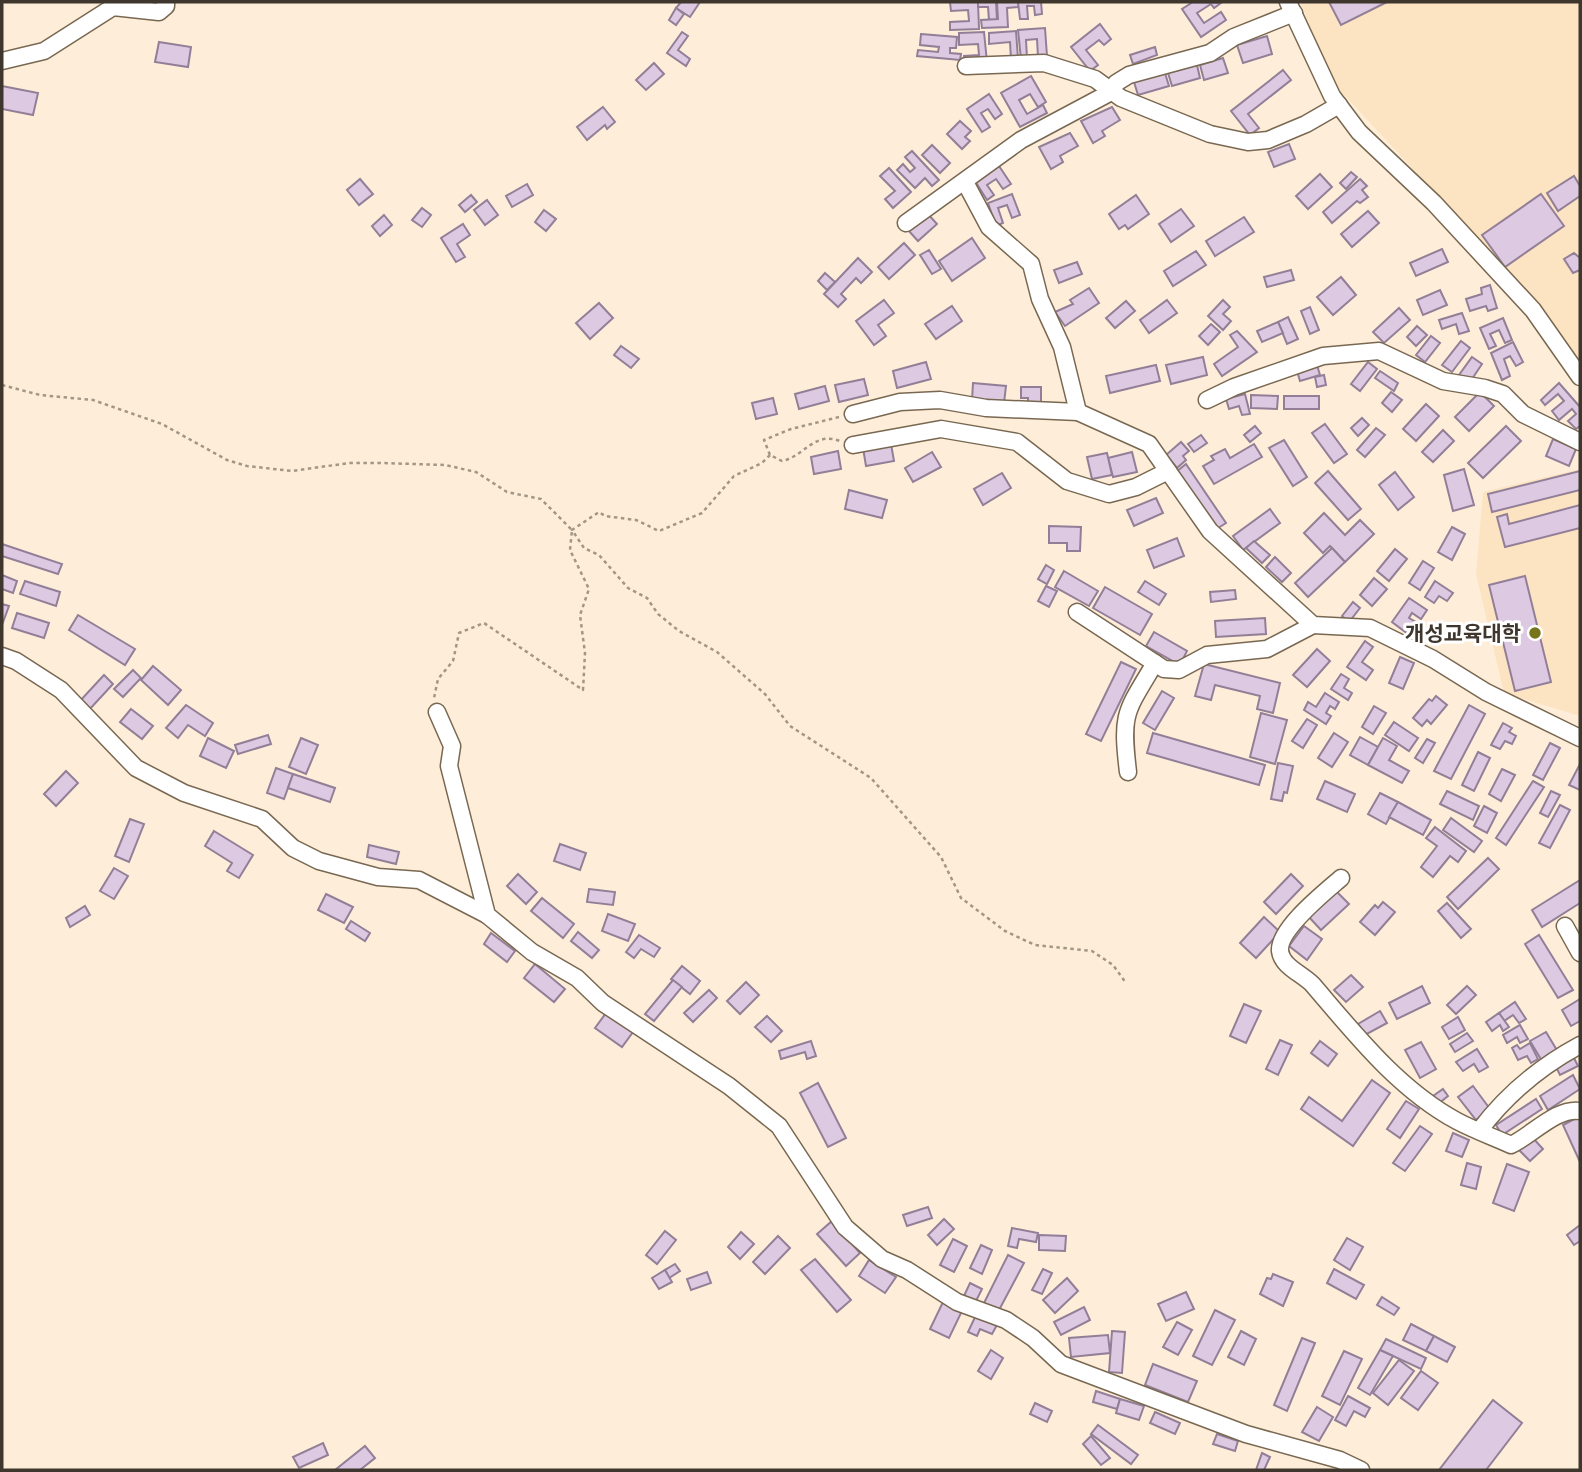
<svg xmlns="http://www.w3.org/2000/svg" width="1582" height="1472" font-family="'Space Grotesk','Noto Sans KR',sans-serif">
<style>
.built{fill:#fce3c2}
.building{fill:#dec9e3;stroke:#927f97;stroke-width:2}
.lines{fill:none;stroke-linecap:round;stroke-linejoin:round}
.minor-casing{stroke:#796851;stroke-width:19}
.path{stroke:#a29686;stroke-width:2.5;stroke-dasharray:3.5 3.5;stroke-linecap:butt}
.minor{stroke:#fff;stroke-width:16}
.poi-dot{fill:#76751a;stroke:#fff;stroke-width:2.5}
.labels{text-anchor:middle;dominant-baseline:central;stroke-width:6;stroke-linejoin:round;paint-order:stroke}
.poi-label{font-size:21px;font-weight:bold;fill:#3f372d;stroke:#fff;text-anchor:end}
</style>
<rect width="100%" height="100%" fill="#feeed9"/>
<g class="built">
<path d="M1300 2H1580V361L1477 238 1333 83Z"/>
<path d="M1580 469V716L1504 693 1476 574 1483 492Z"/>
</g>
<g class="building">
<path d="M681 2H700L690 17 676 8Z"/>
<path d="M950 2H978L979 29 950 30V22L969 21 968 10 951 11Z"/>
<path d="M978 2H996L997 20H989L988 7H978Z"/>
<path d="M997 2H1018L1019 7 1007 8 1008 27 982 28 981 20 998 19Z"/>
<path d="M1018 2H1041L1042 14 1035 15 1034 6H1027L1028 19H1020Z"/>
<path d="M1193 2 1221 3 1214 8 1211 4 1197 13 1204 23 1221 12 1226 20 1201 37 1182 9Z"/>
<path d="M1329 2H1387L1341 25Z"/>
<path d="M676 8 684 14 676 25 669 20Z"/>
<path d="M1100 24 1111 39 1104 45 1099 40 1086 50 1098 65 1090 71 1071 47Z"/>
<path d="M1045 28 1047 56 1038 57 1037 39 1026 40 1027 58 1021 59 1018 30Z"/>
<path d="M1016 31 1018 59H1011L1010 42 989 44V33Z"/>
<path d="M682 32 688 36 678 50 690 59 686 66 667 53Z"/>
<path d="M984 32 987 62 964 63V56L979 55 978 44 959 45V33Z"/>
<path d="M921 34 957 37 956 48H950V53L961 54 960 60 917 56 918 50 938 52 939 47 920 45Z"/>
<path d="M1267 36 1272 54 1243 63 1237 45Z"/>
<path d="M159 42 191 47 188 67 155 62Z"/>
<path d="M1155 47 1157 55 1133 64 1130 55Z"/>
<path d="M1223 58 1228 73 1204 80 1200 65Z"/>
<path d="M654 63 664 74 646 90 636 80Z"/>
<path d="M1197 65 1200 78 1172 86 1168 73Z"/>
<path d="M1283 70 1291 80 1248 114 1259 128 1250 135 1231 111Z"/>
<path d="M1165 73 1169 86 1138 95 1134 82Z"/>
<path d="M1031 76 1046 102 1038 107 1030 94 1019 100 1027 114 1043 105 1047 113 1020 127 1001 93Z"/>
<path d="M2 86 38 93 33 115 2 109Z"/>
<path d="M989 94 1002 114 995 119 988 109 981 113 990 127 982 132 967 109Z"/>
<path d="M603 107 615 122 607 129 605 125 587 140 577 127Z"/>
<path d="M1112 107 1120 120 1102 131 1105 136 1093 143 1081 121Z"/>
<path d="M960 121 971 131 965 137 970 141 962 149 947 134Z"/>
<path d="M1070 133 1078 146 1060 156 1063 162 1051 169 1039 147Z"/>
<path d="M1289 144 1295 159 1274 167 1268 152Z"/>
<path d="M932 145 950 163 940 173 922 155Z"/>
<path d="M912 151 939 180 932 186 925 178 915 188 897 170 903 164 910 172 915 168 905 157Z"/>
<path d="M999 166 1011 184 1003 189 996 179 987 185 994 195 987 200 975 181Z"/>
<path d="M889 168 911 192 893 208 885 199 895 191 880 176Z"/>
<path d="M1351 172 1357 177 1346 189 1340 183Z"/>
<path d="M1320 174 1332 187 1308 209 1296 196Z"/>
<path d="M1574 176 1580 186V196L1558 211 1547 193Z"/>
<path d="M360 179 373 194 359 205 347 190Z"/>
<path d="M1360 179 1367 186 1362 190 1368 197 1360 203 1357 201 1332 223 1323 212Z"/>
<path d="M527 184 533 195 512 207 506 196Z"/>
<path d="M1012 194 1020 215 1012 218 1007 205 998 208 1003 223 996 226 988 203Z"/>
<path d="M1541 194 1564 226 1505 267 1482 235Z"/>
<path d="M471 195 477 202 465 212 459 205Z"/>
<path d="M1136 195 1149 214 1128 229 1125 225 1119 229 1109 214Z"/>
<path d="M487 200 498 215 485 225 474 210Z"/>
<path d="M422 208 431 215 422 227 412 220Z"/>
<path d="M1181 209 1194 226 1171 242 1159 224Z"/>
<path d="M544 210 556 219 546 231 535 222Z"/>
<path d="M1368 211 1379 223 1352 247 1341 234Z"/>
<path d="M927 213 937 224 918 241 908 230Z"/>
<path d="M384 215 392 225 380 236 372 226Z"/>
<path d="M1244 217 1254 232 1215 256 1206 241Z"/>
<path d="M463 224 470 235 457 244 465 257 456 262 441 238Z"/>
<path d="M972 238 985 258 952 281 939 261Z"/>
<path d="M904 243 915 255 889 279 878 267Z"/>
<path d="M1442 249 1448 262 1416 276 1410 263Z"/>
<path d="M929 250 941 269 932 274 920 255Z"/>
<path d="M1196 251 1206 265 1173 286 1164 271Z"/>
<path d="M1574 253 1580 258V270L1573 273 1564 259Z"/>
<path d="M858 258 872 272 861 283 856 278 841 294 846 299 838 307 824 294Z"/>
<path d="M1077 262 1082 274 1059 283 1054 270Z"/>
<path d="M1291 270 1294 280 1267 287 1264 277Z"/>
<path d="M825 273 835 282 827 290 818 281Z"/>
<path d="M1341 277 1356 295 1333 315 1317 297Z"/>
<path d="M1490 285 1497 308 1488 311 1486 306 1470 311 1466 299 1482 294 1481 288Z"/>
<path d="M1089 288 1099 303 1065 326 1055 312 1073 304 1070 300Z"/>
<path d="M1440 290 1447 305 1423 315 1417 300Z"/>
<path d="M884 300 894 313 878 325 886 336 874 345 856 321Z"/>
<path d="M1167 300 1177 313 1149 333 1140 320Z"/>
<path d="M1223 300 1230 307 1223 314 1231 321 1223 330 1208 316Z"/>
<path d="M1126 301 1135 311 1115 328 1106 318Z"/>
<path d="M599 303 613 318 590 339 576 323Z"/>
<path d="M952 306 962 321 936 339 925 324Z"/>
<path d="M1310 307 1319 330 1310 334 1301 311Z"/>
<path d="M1399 308 1410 320 1384 343 1373 332Z"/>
<path d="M1462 313 1469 331 1459 334 1456 324 1442 329 1439 320Z"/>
<path d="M1288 317 1298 339 1287 344 1278 322Z"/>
<path d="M1503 318 1512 340 1505 343 1499 330 1490 334 1496 346 1489 349 1480 328Z"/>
<path d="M1278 322 1283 333 1262 342 1257 331Z"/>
<path d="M1211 324 1220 332 1208 345 1199 336Z"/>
<path d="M1417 326 1427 335 1416 346 1407 337Z"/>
<path d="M1237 331 1257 352 1222 376 1214 364 1238 347 1230 335Z"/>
<path d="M1431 336 1440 343 1425 362 1416 355Z"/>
<path d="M1461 341 1470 348 1452 372 1442 365Z"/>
<path d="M1513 342 1523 362 1516 366 1510 356 1504 359 1510 376 1502 380 1491 353Z"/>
<path d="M621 346 639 359 631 368 614 355Z"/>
<path d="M1203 357 1207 375 1171 384 1166 365Z"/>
<path d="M1472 357 1482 364 1470 382 1459 375Z"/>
<path d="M926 362 931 379 897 388 893 371Z"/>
<path d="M1368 362 1377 369 1360 391 1351 384Z"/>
<path d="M1156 365 1160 381 1110 393 1106 376Z"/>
<path d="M1317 365 1320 375 1300 381 1297 371Z"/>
<path d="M1380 371 1398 383 1394 391 1375 378Z"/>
<path d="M1324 375 1326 385 1317 387 1315 377Z"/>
<path d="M864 379 868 395 839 402 835 385Z"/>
<path d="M973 383 1006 386 1004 403 972 400Z"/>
<path d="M1559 383 1580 407V426L1576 429 1568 421 1576 414 1572 409 1559 420 1552 411 1564 401 1558 394 1545 405 1541 400Z"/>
<path d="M825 386 829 401 799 409 795 394Z"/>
<path d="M1021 387H1041V404H1028V398H1021Z"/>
<path d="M1391 392 1402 400 1392 412 1382 403Z"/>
<path d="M1480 392 1494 406 1469 431 1455 417Z"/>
<path d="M1245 394 1250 414 1242 415 1239 406 1229 409 1226 399Z"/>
<path d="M1251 395 1278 396 1277 409 1251 408Z"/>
<rect x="1284" y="396" width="35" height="13"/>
<path d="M773 398 777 414 756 419 752 403Z"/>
<path d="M1426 404 1439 416 1416 441 1403 429Z"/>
<path d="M1362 418 1369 425 1358 436 1351 428Z"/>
<path d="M1325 424 1347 454 1334 463 1312 433Z"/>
<path d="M1255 426 1261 433 1250 442 1244 435Z"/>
<path d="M1506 426 1521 441 1483 478 1468 463Z"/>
<path d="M1376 428 1385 435 1365 457 1357 450Z"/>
<path d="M1443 430 1454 441 1433 462 1422 452Z"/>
<path d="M1201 435 1207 443 1194 452 1188 444Z"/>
<path d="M1553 439 1576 449 1569 466 1546 456Z"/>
<path d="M1284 440 1307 477 1293 486 1269 448Z"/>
<path d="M1181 442 1189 451 1183 456 1186 460 1177 468 1166 455Z"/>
<path d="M891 444 894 461 866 466 863 448Z"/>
<path d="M1254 444 1262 457 1214 484 1203 466 1214 460 1211 456 1225 449 1230 458Z"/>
<path d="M838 451 841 469 814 474 811 457Z"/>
<path d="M932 452 941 467 913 482 905 468Z"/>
<path d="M1132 452 1137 472 1113 477 1108 458Z"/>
<path d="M1107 453 1112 475 1092 479 1087 457Z"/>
<path d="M1186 464 1226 523 1215 530 1176 472Z"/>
<path d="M1464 469 1474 505 1453 511 1444 475Z"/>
<path d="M1328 471 1361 509 1348 520 1315 483Z"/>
<path d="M1580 471V490L1492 512 1488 494Z"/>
<path d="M1395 472 1414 497 1398 510 1379 485Z"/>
<path d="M1002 473 1011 488 983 505 974 489Z"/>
<path d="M849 490 887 500 882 518 845 509Z"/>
<path d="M1156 498 1163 513 1134 526 1127 510Z"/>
<path d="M1580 505V528L1505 547 1497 517 1507 514 1509 524Z"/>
<path d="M1270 509 1280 523 1243 550 1233 536Z"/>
<path d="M1324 513 1345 535 1360 520 1374 534 1345 562 1330 546 1323 553 1304 533Z"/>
<path d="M1049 526 1081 527 1080 551H1067V543H1049Z"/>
<path d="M1452 527 1465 534 1452 560 1438 552Z"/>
<path d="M1177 538 1184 556 1154 568 1147 550Z"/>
<path d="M1254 541 1270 555 1262 563 1246 548Z"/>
<path d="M2 544 62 564 58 574 2 556Z"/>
<path d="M1332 548 1345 562 1308 597 1295 583Z"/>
<path d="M1395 549 1407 559 1389 581 1377 571Z"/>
<path d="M1275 557 1291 573 1282 582 1266 567Z"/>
<path d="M1423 561 1434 568 1420 590 1409 583Z"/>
<path d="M1046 565 1054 570 1047 584 1038 579Z"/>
<path d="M1064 571 1098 591 1089 606 1055 587Z"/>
<path d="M2 575 17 581 13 593 2 589Z"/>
<path d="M1525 576 1551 682 1515 691 1489 585Z"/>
<path d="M1374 578 1387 589 1372 606 1360 595Z"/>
<path d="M25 581 60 592 56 606 20 594Z"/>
<path d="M1145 581 1166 594 1159 605 1138 592Z"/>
<path d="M1435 581 1453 593 1447 601 1439 596 1434 603 1425 597Z"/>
<path d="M1046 586 1057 591 1049 607 1038 601Z"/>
<path d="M1105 587 1152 614 1140 635 1093 608Z"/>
<path d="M1235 590 1236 599 1211 602 1210 592Z"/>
<path d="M1409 598 1427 610 1421 619 1412 613 1409 618 1416 622 1408 634 1392 622Z"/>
<path d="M1353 602 1360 608 1349 622 1342 616Z"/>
<path d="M2 604 9 606 2 625Z"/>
<path d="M17 613 49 623 44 638 12 628Z"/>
<path d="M78 615 135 649 125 665 69 630Z"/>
<path d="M1265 618 1266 634 1216 637 1215 621Z"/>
<path d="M1154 632 1187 651 1180 665 1146 646Z"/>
<path d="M1365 641 1373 647 1362 662 1373 670 1366 680 1347 667Z"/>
<path d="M1317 649 1330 661 1307 687 1293 675Z"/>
<path d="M1400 657 1414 663 1403 689 1389 683Z"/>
<path d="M1121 662 1136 669 1101 741 1086 734Z"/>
<path d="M1204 664 1280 683 1273 713 1257 709 1260 696 1215 685 1211 700 1195 696Z"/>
<path d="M153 666 181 690 168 705 141 680Z"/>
<path d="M133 670 141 678 123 697 114 689Z"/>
<path d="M1341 674 1349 679 1344 688 1352 693 1348 700 1331 689Z"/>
<path d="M104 675 113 684 88 711 79 702Z"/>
<path d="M1162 691 1174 698 1155 730 1143 723Z"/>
<path d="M1325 693 1339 702 1335 709 1330 706 1326 713 1331 716 1326 724 1304 710 1308 702 1316 707Z"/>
<path d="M1436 696 1447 705 1431 724 1427 720 1422 726 1413 718 1429 699 1432 701Z"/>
<path d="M186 705 213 723 205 736 188 725 178 738 166 728Z"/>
<path d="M1469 705 1485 714 1451 779 1434 771Z"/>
<path d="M1374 706 1386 713 1373 734 1362 727Z"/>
<path d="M131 709 153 726 142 739 120 722Z"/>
<path d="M1261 713 1287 720 1275 764 1250 757Z"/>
<path d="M1307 719 1317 725 1303 748 1292 741Z"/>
<path d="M1394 722 1418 738 1409 751 1385 735Z"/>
<path d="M1503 723 1512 728 1509 732 1516 736 1512 744 1505 741 1500 749 1491 745Z"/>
<path d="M1153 733 1265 765 1259 785 1147 753Z"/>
<path d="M1334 733 1348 742 1332 767 1318 758Z"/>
<path d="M268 735 271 744 238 754 235 745Z"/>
<path d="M1360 737 1378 747 1368 765 1350 755Z"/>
<path d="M208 738 234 751 226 768 200 756Z"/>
<path d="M301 738 318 745 306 774 289 767Z"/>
<path d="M1383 738 1397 746 1389 760 1409 771 1402 783 1368 765Z"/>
<path d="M1427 739 1435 743 1423 763 1415 758Z"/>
<path d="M1550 743 1560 748 1543 780 1533 775Z"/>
<path d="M1478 752 1490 758 1474 791 1462 785Z"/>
<path d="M1278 763 1293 766 1287 793 1284 792 1282 801 1271 799Z"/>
<path d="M1580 764V790L1569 785Z"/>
<path d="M276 768 293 774 284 799 267 793Z"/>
<path d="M1502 769 1515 775 1501 801 1489 794Z"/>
<path d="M66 771 78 783 56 806 44 794Z"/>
<path d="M293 774 335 788 330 802 288 788Z"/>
<path d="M1325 781 1355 794 1347 812 1317 799Z"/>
<path d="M1533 781 1544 787 1506 845 1496 838Z"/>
<path d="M1447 791 1479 806 1473 820 1440 804Z"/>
<path d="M1551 791 1560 795 1548 817 1540 813Z"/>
<path d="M1380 793 1398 802 1386 824 1368 814Z"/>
<path d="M1398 802 1431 820 1423 835 1389 817Z"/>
<path d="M1560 805 1570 810 1550 848 1539 843Z"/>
<path d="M1484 806 1497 813 1487 833 1474 826Z"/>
<path d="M1451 818 1482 841 1474 852 1443 830Z"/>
<path d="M130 819 144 824 129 862 115 856Z"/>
<path d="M1435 827 1466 851 1458 862 1450 856 1433 877 1421 867 1437 846 1426 838Z"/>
<path d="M214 831 253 855 239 878 227 871 232 863 205 846Z"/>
<path d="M560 844 586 853 580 870 554 861Z"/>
<path d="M369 845 399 852 396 864 367 857Z"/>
<path d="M1488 858 1499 869 1458 909 1447 897Z"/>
<path d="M114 868 128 876 114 899 100 891Z"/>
<path d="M518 874 537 892 526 904 507 886Z"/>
<path d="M1291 874 1303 886 1276 914 1264 902Z"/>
<path d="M1580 880V903L1542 927 1532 910Z"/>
<path d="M589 889 615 892 613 905 587 902Z"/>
<path d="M1335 890 1349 904 1321 930 1308 916Z"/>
<path d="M326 894 353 907 344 923 318 910Z"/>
<path d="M542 898 574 924 563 938 531 911Z"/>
<path d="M1383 902 1395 912 1375 935 1360 922 1375 905 1378 908Z"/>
<path d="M1447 903 1471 929 1461 938 1438 911Z"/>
<path d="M85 906 90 915 70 927 66 918Z"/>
<path d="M608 914 635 924 628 941 602 931Z"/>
<path d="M1264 917 1280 932 1256 958 1240 943Z"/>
<path d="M351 921 370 933 365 941 346 929Z"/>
<path d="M1304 926 1322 939 1307 960 1289 946Z"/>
<path d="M578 932 599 950 592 958 571 941Z"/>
<path d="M491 933 515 951 507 962 484 944Z"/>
<path d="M639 935 660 948 654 957 641 949 634 958 626 952Z"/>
<path d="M1539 935 1573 990 1558 998 1525 944Z"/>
<path d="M535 964 565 989 554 1002 524 978Z"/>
<path d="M682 966 700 981 690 994 671 979Z"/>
<path d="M1351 975 1363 987 1346 1002 1334 990Z"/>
<path d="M673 980 682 987 654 1021 645 1014Z"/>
<path d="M746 982 759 995 740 1014 727 1001Z"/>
<path d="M1422 986 1430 1003 1397 1019 1389 1003Z"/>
<path d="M1467 986 1476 995 1456 1014 1447 1005Z"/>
<path d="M709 990 717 998 693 1022 684 1013Z"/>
<path d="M1580 999V1021L1571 1026 1562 1010Z"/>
<path d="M1515 1002 1526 1019 1519 1023 1513 1015 1504 1021 1499 1013Z"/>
<path d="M1244 1004 1261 1011 1246 1043 1230 1036Z"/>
<path d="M1380 1011 1387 1023 1365 1035 1358 1024Z"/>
<path d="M606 1013 633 1032 622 1047 595 1028Z"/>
<path d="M1499 1013 1509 1027 1503 1031 1500 1025 1492 1031 1486 1022Z"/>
<path d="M767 1016 782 1031 771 1042 755 1027Z"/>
<path d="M1458 1017 1465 1030 1449 1039 1442 1027Z"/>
<path d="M1520 1025 1528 1039 1520 1043 1517 1037 1507 1043 1503 1035Z"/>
<path d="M1546 1032 1558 1052 1542 1061 1530 1041Z"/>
<path d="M1467 1033 1473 1041 1455 1052 1450 1044Z"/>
<path d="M1280 1040 1292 1045 1278 1075 1266 1069Z"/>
<path d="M811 1041 816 1056 807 1059 805 1052 781 1059 779 1051Z"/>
<path d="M1320 1041 1337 1054 1328 1066 1311 1053Z"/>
<path d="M1421 1042 1436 1069 1420 1078 1405 1050Z"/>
<path d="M1530 1043 1538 1059 1531 1063 1527 1056 1518 1060 1512 1048 1517 1045 1520 1049Z"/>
<path d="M1477 1049 1488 1067 1479 1072 1474 1064 1463 1071 1456 1062Z"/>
<path d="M1573 1056 1578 1066 1560 1075 1555 1065Z"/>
<path d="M1573 1075 1580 1089 1548 1110 1540 1096Z"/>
<path d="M1372 1080 1390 1093 1353 1146 1301 1109 1309 1097 1342 1121Z"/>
<path d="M818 1083 846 1138 828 1147 800 1093Z"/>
<path d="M1473 1086 1490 1109 1476 1120 1458 1097Z"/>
<path d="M1443 1089 1448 1096 1438 1104 1433 1096Z"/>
<path d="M1536 1099 1542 1109 1502 1135 1496 1125Z"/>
<path d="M1406 1101 1419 1109 1400 1138 1387 1129Z"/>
<path d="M1580 1116V1162L1563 1125Z"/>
<path d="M1420 1126 1432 1134 1405 1171 1393 1163Z"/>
<path d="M1453 1133 1469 1140 1462 1157 1446 1151Z"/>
<path d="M1532 1137 1543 1149 1530 1161 1518 1149Z"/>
<path d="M1467 1163 1481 1167 1476 1189 1461 1185Z"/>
<path d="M1507 1164 1529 1172 1514 1211 1493 1203Z"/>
<path d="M928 1207 932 1218 907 1226 903 1215Z"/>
<path d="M944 1219 954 1229 937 1245 928 1235Z"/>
<path d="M832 1221 860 1253 846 1266 817 1234Z"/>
<path d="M1580 1225V1241L1574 1245 1567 1235Z"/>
<path d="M1012 1228 1038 1233 1036 1242 1019 1239 1017 1248 1008 1246Z"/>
<path d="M665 1231 676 1240 657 1264 646 1255Z"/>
<path d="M741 1232 754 1244 740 1259 728 1247Z"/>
<path d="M1039 1235 1066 1236 1065 1251 1039 1250Z"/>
<path d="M778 1236 790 1248 765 1274 753 1262Z"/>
<path d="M1347 1238 1363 1247 1350 1270 1334 1260Z"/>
<path d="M953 1239 967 1246 954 1272 940 1265Z"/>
<path d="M981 1245 992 1250 982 1274 970 1268Z"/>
<path d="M1008 1255 1024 1263 998 1312 983 1305Z"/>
<path d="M815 1259 851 1300 837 1312 801 1270Z"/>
<path d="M869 1260 896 1277 885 1293 859 1276Z"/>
<path d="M675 1264 680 1271 669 1278 665 1270Z"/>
<path d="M1043 1269 1052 1273 1042 1294 1032 1290Z"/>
<path d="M1334 1269 1364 1285 1356 1299 1327 1283Z"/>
<path d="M665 1270 672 1282 659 1289 652 1278Z"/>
<path d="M707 1272 711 1283 691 1290 687 1279Z"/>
<path d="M1273 1274 1293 1282 1283 1306 1260 1294 1267 1278 1271 1279Z"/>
<path d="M1067 1278 1078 1291 1055 1313 1043 1300Z"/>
<path d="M970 1283 982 1289 975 1303 963 1298Z"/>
<path d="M1186 1292 1194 1309 1166 1321 1158 1304Z"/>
<path d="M1382 1297 1399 1308 1394 1315 1377 1305Z"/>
<path d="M943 1302 962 1311 949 1338 930 1329Z"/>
<path d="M1084 1307 1090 1320 1061 1335 1054 1322Z"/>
<path d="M1215 1310 1235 1320 1212 1365 1193 1356Z"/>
<path d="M976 1315 997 1325 992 1334 980 1329 977 1336 968 1332Z"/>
<path d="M1177 1322 1192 1330 1178 1355 1163 1347Z"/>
<path d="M1411 1324 1434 1336 1426 1351 1403 1340Z"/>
<path d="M1112 1331 1125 1332 1122 1373 1109 1372Z"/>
<path d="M1241 1331 1256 1339 1244 1365 1228 1357Z"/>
<path d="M1108 1335 1110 1353 1071 1357 1069 1338Z"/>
<path d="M1434 1336 1455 1347 1447 1362 1426 1351Z"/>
<path d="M1302 1338 1315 1343 1287 1411 1274 1405Z"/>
<path d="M1386 1339 1426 1358 1421 1369 1380 1350Z"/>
<path d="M991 1350 1003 1358 991 1379 978 1371Z"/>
<path d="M1380 1350 1393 1356 1370 1395 1358 1388Z"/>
<path d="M1344 1351 1362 1359 1340 1405 1322 1396Z"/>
<path d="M1399 1360 1414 1371 1388 1405 1373 1393Z"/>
<path d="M1153 1364 1197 1381 1188 1402 1145 1385Z"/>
<path d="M1421 1371 1438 1383 1418 1410 1401 1398Z"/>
<path d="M1096 1391 1120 1399 1117 1409 1093 1402Z"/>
<path d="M1348 1396 1370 1408 1365 1417 1354 1411 1346 1426 1335 1420Z"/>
<path d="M1120 1399 1144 1406 1139 1420 1116 1413Z"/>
<path d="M1493 1400 1522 1423 1486 1470H1439Z"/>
<path d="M1035 1403 1052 1411 1047 1422 1030 1414Z"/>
<path d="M1317 1407 1333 1417 1319 1441 1302 1432Z"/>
<path d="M1155 1412 1180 1423 1175 1434 1150 1423Z"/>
<path d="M1098 1425 1138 1455 1131 1464 1091 1434Z"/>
<path d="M1217 1434 1238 1441 1235 1451 1213 1444Z"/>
<path d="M1091 1436 1110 1458 1101 1465 1083 1444Z"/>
<path d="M323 1443 328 1455 299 1468 293 1457Z"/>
<path d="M365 1446 375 1458 360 1470H335Z"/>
<path d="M1262 1453 1270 1457 1264 1470H1256Z"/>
</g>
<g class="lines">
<defs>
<g id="minor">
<path d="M1288 2 1332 96 1359 132 1434 203 1533 310 1580 377"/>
<path d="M2 61 44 51 113 7 159 12 166 6V2"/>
<path d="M966 66 1044 63 1095 79 1121 98 1210 134 1248 142 1268 140 1306 124 1339 105"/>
<path d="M965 182 989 227 1031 264 1040 299 1062 347 1078 412"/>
<path d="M906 223 1021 140 1113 91 1116 83 1129 75 1210 53 1234 37 1294 13"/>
<path d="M1207 400 1234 387 1323 356 1379 351 1443 381 1485 388 1503 394 1523 414 1580 442"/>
<path d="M853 414 900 402 940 400 986 408 1078 412 1149 444 1210 531 1313 625 1370 628 1433 659 1486 692 1580 738"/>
<path d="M853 445 941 429 1017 442 1067 481 1109 494 1136 487 1168 471"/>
<path d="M1077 612 1164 669 1179 670 1207 655 1267 649 1313 625"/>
<path d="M2 656 16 661 61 690 136 768 184 793 262 819 293 848 319 861 378 877 419 880 487 915"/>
<path d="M437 712 452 746 449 766 487 915 532 952 577 978 603 1003 729 1086 779 1126 845 1227 882 1259 907 1270 957 1302 1006 1320 1033 1338 1061 1364 1246 1434 1340 1460 1361 1470"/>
<path d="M1128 772C1121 713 1125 713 1155 663"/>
<path d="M1341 878C1325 892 1278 929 1280 951 1282 967 1303 974 1313 985 1355 1034 1398 1089 1457 1121 1474 1130 1493 1137 1511 1145 1531 1136 1557 1107 1580 1111"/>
<path d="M1565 926 1580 953"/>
<path d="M1479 1131C1506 1095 1541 1066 1580 1045"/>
</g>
</defs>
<use href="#minor" class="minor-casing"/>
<g class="path">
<path d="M2 385 40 395 93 400 162 424 227 460 247 466 292 471 349 463H381L445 465 476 472 507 492 541 499 572 530 570 550 589 589 580 615 585 653 583 690 484 623 459 633 453 661 438 679 434 698"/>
<path d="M839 417 791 429 764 440 770 455 782 461C805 456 814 431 840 441"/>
<path d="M770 455 762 463 734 476 702 513 659 531 636 520 605 516 599 512 572 530 584 548 599 555 628 588 647 598 658 614 679 631 717 652 765 694 790 726 871 778 941 857 961 898 1005 931 1035 945 1092 951 1113 965 1126 983"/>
</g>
<use href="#minor" class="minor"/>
</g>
<circle class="poi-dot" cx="1535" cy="633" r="7"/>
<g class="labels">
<g class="poi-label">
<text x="1521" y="633">개성교육대학</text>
</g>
</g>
<rect width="1582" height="1472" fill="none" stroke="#3f372d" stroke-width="7"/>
</svg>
